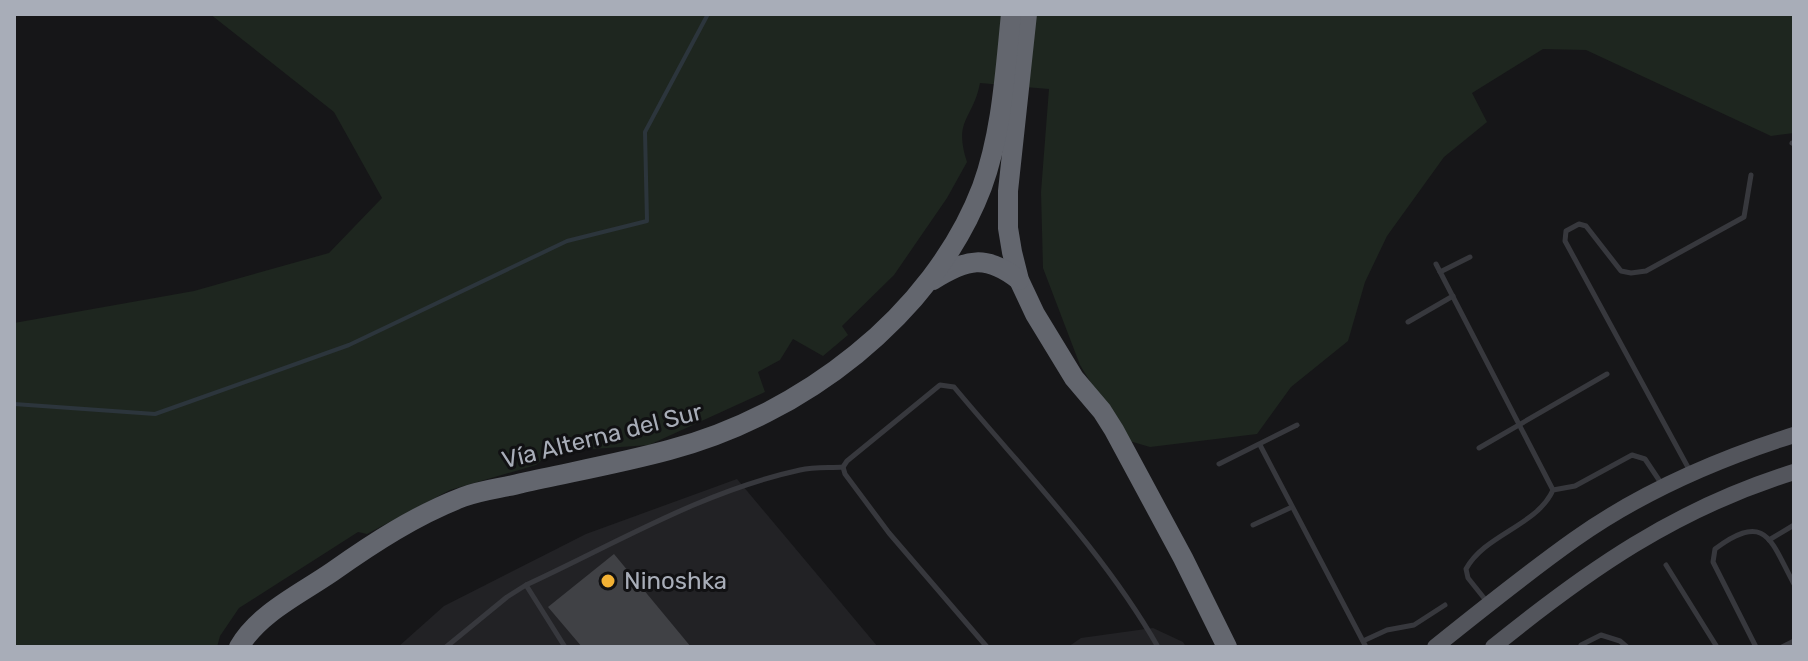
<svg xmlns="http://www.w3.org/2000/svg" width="1808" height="661" font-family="Rubik,sans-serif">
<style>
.built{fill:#222225}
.green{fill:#1e261f}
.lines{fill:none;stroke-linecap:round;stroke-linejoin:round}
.stream{stroke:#2c353c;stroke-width:4}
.building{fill:#404145}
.lane{stroke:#37383d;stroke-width:5}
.primary{stroke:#53555c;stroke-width:16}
.highway{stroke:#63666e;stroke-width:20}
.poi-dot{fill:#f2b134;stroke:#111113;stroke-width:3}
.labels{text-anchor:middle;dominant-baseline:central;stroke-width:6;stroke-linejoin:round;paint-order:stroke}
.street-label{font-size:24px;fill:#a8adb8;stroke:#111113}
.poi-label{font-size:24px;fill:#a8adb8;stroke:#111113;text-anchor:start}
</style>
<rect width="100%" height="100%" fill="#161618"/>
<g class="built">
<path d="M737 479 878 647H398L444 606 586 534Z"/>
<path d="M1153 628 1183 642 1186 647H1068L1081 638Z"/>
</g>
<path class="green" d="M210 14H1794V133L1771 136 1586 50 1543 49 1472 93 1487 122 1444 157 1387 236 1365 282 1348 341 1291 387 1257 434 1150 447 1126 440 1080 365 1043 268 1041 192 1049 89 980 83C973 120 953 119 967 162L947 198 894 275 842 326 848 335 823 356 793 339 780 360 758 372 765 392 649 445 551 452 536 465 450 490 367 534 358 532 239 608 220 636 217 647H14V323L194 291 329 253 382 198 334 112Z"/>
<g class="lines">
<path class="stream" d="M14 404 155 414 349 345 567 241 647 221 645 132 708 14"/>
</g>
<path class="building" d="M614 554 691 647H582L548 607Z"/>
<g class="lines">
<g class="lane">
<path d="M1792 143 1794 144"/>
<path d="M1436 264 1553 490"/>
<path d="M1440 272 1470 257"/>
<path d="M1408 322 1453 296"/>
<path d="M1260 445 1366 647"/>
<path d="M1479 448 1607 374"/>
<path d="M1219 464 1297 425"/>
<path d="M843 467 845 474 889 533 987 647"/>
<path d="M1690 471 1565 241 1566 231 1579 224 1586 226 1621 271 1631 273 1646 271 1744 217 1751 175"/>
<path d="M1253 525 1292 507"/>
<path d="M1769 540 1794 525"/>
<path d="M1666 565 1717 647"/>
<path d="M526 585 565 647"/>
<path d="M1488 603 1468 578 1466 569C1485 534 1537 526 1553 490L1575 486 1632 455 1645 459 1661 483"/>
<path d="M1363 641 1387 630 1414 625 1445 605"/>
<path d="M1581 645 1601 635 1620 641 1627 647"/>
<path d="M446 647 507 597 526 585C615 544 703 491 800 470 814 467 829 468 843 467L847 461 940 385 954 387C1024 471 1104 552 1158 647"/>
<path d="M1756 647 1713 562 1715 549C1767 510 1771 542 1794 584"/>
<path d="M1782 647 1794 641"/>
</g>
<g class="primary">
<path d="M1435 647C1481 610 1527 573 1575 539 1640 493 1718 459 1794 435"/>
<path d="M1493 647C1588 570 1675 509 1794 472"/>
</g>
<g class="highway">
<path d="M1027 14 1008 191V228L1012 252 1019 280 1035 314 1074 378 1102 411 1114 430 1183 558 1227 647"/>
<path d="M933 280C967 259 986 254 1019 280"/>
<path d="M239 647C259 613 300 594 332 572 373 543 416 515 463 497 481 490 503 488 522 483 571 472 621 463 669 450 800 416 933 316 982 187 1002 132 1005 72 1011 14"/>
</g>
</g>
<circle class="poi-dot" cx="608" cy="581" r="8"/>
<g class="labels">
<g class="street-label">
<text transform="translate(602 436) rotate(-14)">Vía Alterna del Sur</text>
</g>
<g class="poi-label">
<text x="624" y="581">Ninoshka</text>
</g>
</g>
<rect width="1808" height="661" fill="none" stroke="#a8adb8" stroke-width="32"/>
</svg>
